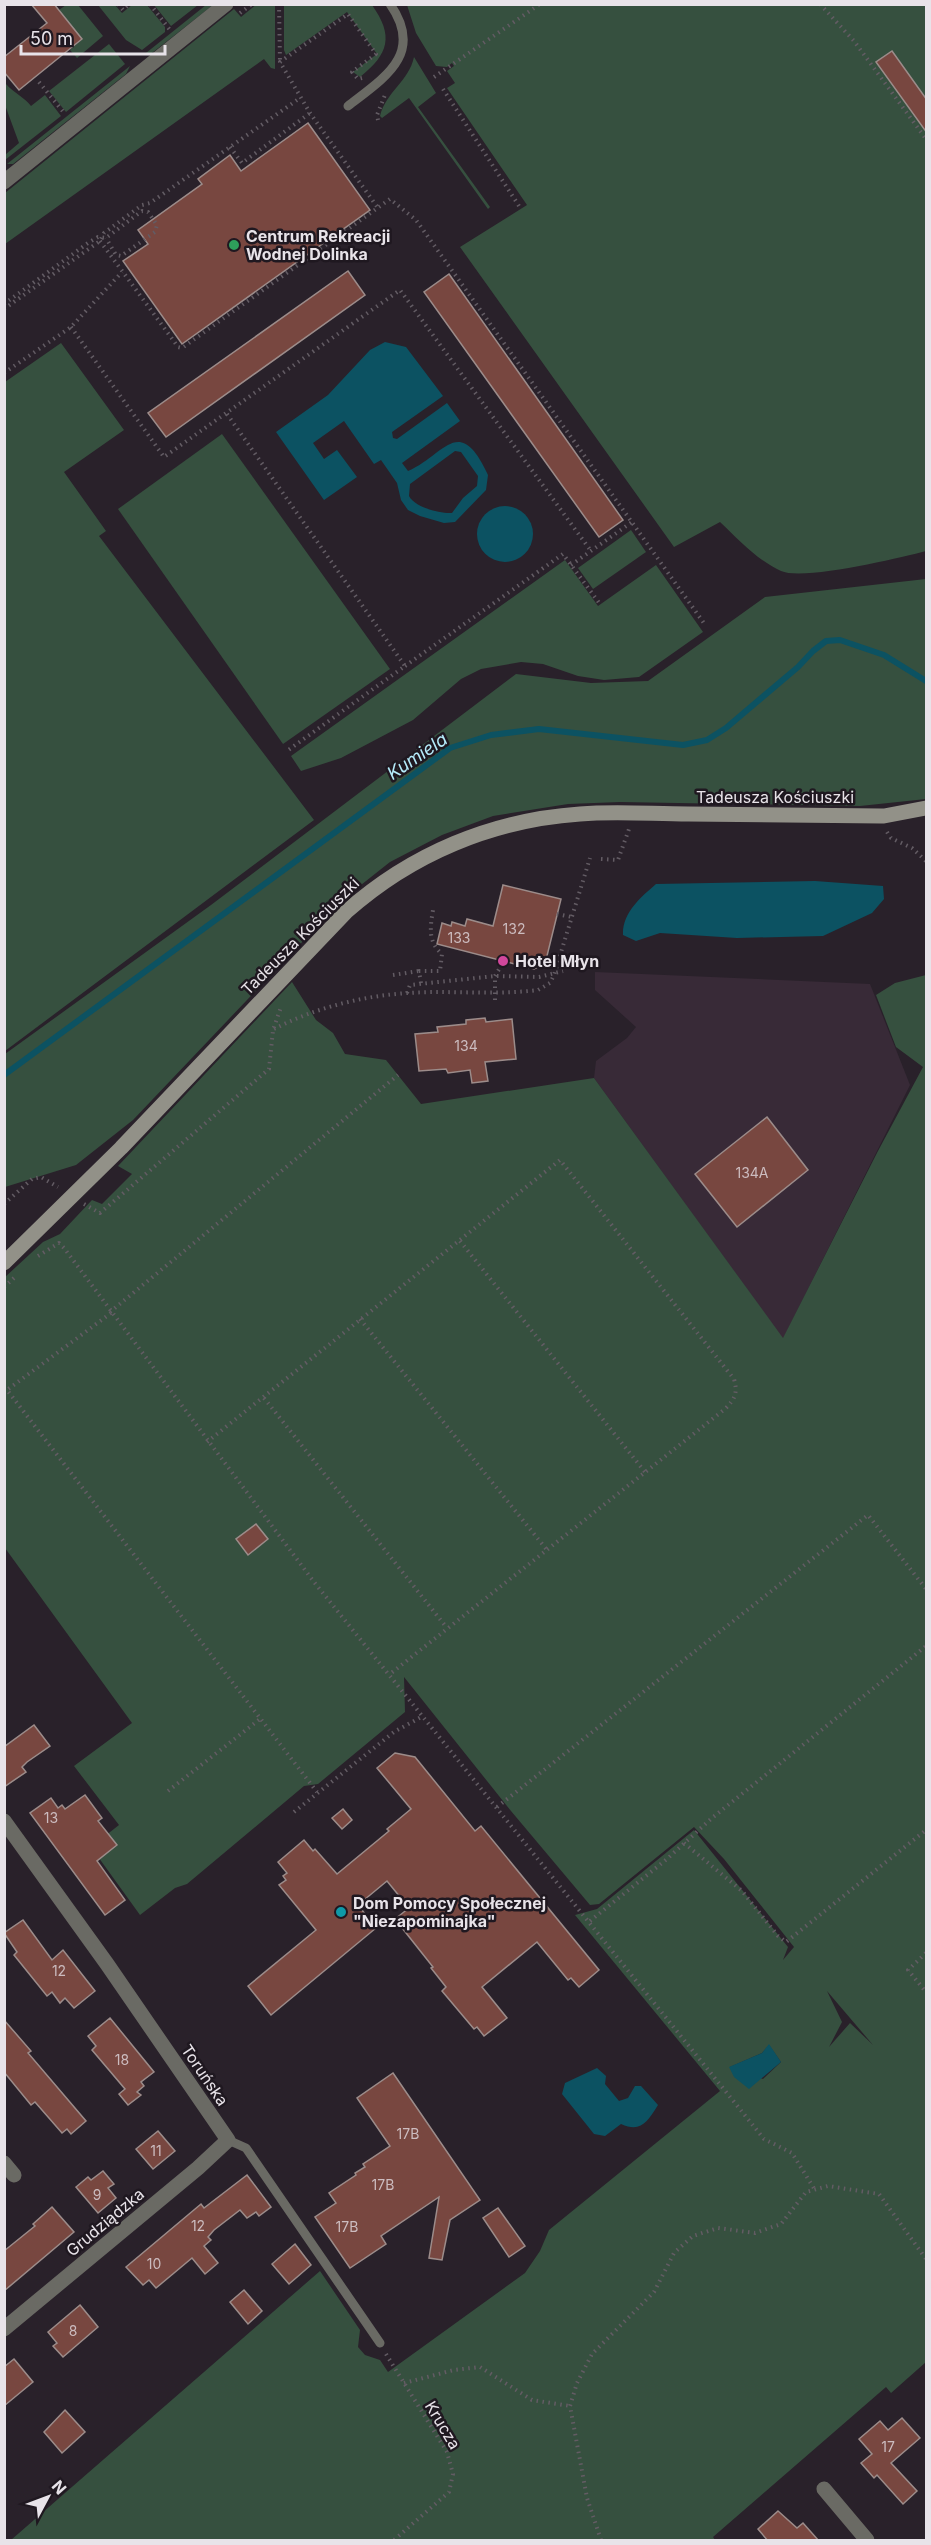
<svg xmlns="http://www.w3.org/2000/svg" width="931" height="2545" font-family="Inter,sans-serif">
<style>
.commercial{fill:#382a37}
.green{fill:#36503f;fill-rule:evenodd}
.water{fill:#0c5262;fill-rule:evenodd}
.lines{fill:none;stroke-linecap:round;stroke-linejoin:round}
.stream{stroke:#0c5262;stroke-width:6}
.building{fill:#784740;stroke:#9c8c8a;stroke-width:1.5}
.path{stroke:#635c64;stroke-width:4;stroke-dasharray:1.5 4.5;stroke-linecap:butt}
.lane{stroke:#6a6a64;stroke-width:9}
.street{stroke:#6a6a64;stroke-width:15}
.secondary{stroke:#929188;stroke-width:15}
.leisure-dot{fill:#2e9e5b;stroke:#1f1820;stroke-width:2}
.hotel-dot{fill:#d1479c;stroke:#1f1820;stroke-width:2}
.culture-dot{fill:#0f9aa8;stroke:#1f1820;stroke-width:2}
.labels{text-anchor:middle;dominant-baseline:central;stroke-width:5;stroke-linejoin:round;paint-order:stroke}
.number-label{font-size:14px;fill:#ccbcbf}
.poi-label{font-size:16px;font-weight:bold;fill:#e8e3e9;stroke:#1f1820;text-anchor:start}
.street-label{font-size:16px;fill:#e8e3e9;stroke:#1f1820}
.water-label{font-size:18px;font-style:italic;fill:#b5ebfa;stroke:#1f1820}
</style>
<rect width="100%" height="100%" fill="#29212a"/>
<path class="commercial" d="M595 972 870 984 910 1085 783 1339 594 1078 596 1061 627 1038 636 1027 595 990Z"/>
<g class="green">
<path d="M257 4 275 5V69L271 68 264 59 5 244V193L234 9 241 17Z"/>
<path d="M66 5H78L103 36 77 58 70 50 82 39 59 10Z"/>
<path d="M98 5H115L122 13 132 5H147L165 27V32L142 50 126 40Z"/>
<path d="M154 5H198L171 26Z"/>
<path d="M206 5H213L152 53H146Z"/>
<path d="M284 5H372C394 36 389 54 360 77L353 72 377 54 347 12 286 55 284 50Z"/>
<path d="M407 5H926V551C899 558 803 581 781 571 757 560 739 540 720 522L674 547 460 247 527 205 447 88 455 83 447 71 454 66 452 63 447 67 436 66 416 33Z"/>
<path d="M109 44 125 64 66 112 49 91Z"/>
<path d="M414 57 436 93 418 107 490 207 488 209 409 98 382 118 380 116C386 92 409 81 414 57Z"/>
<path d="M130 66 126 74 13 164H7Z"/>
<path d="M6 84C14 93 24 97 31 106L45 95 61 116 5 160V155L19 143 5 105Z"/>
<path d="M61 343 124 430 64 472 106 531 99 536 314 820 5 1051V382Z"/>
<path d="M222 434 390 669 283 744 118 509Z"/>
<path d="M631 530 646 552 593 589 578 568Z"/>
<path d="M565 560 598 606 656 565 703 632 639 677 604 680 578 676 543 664 521 662 481 669 461 679 413 720 341 758 301 771 291 756Z"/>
<path d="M926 579V799L860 806 620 802 568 804 493 816 442 835 390 862 342 900 133 1120 76 1165 5 1187V1054L211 905 516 674 591 683 648 681 765 597Z"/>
<path d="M926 975V2362L891 2393 886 2387 713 2537 715 2540H11L320 2271 360 2330 358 2347 365 2355 380 2360 388 2372 525 2273 540 2251 549 2230 720 2091 575 1915 597 1909 694 1830 788 1947 783 1960 794 1947 724 1859 694 1827 599 1904 590 1905 511 1811 404 1677 405 1712 318 1784 304 1786 187 1884 175 1888 140 1915 91 1847 119 1825 74 1766 132 1723 5 1548 4 1278 43 1242 60 1234 92 1200 102 1204 132 1174 118 1166 292 982 316 1020 333 1033 345 1054 386 1060 421 1104 594 1078 783 1338 878 1151 923 1067 896 1047 876 995 895 983ZM827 1991 873 2045 850 2023 829 2047 842 2022ZM769 2045 781 2062 763 2079 730 2067 762 2053Z"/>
</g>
<g class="water">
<path d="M385 342 406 347 443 396 392 432 393 438 397 439 447 403 460 421 402 463 408 471C444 456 459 412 488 475L486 490 455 522 444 523 420 516 408 510 401 500 397 483 381 460 374 464 344 421 313 443 324 459 337 450 357 477 324 500 276 432 328 395 370 350ZM455 451 461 452 478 476 477 486 463 498 452 513C441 514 414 507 409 496L410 484Z"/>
<circle cx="505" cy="534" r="28"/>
<path d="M815 881 883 886 884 899 872 913 823 936 737 938 660 933 636 941 623 935C622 913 641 897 656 884Z"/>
<path d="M769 2044 781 2062 749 2089 734 2077 729 2067 762 2053Z"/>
<path d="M597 2068 606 2076 605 2084 619 2101 628 2098 635 2086H641L658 2105C647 2122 641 2133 621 2124L605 2136 594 2134 562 2094 565 2083Z"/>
</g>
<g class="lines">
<path class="stream" d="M4 1075 450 748 491 735 539 729 683 745 707 740 726 728 798 667 813 651 826 641 840 640 884 655 926 681"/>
</g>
<g class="building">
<path d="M31 4H54L82 39 19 90 4 72V57L47 23Z"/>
<path d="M892 51 927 100V133L876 62Z"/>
<path d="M308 123 370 210 182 344 123 261 148 244 138 230 202 184 198 179 230 155 241 171Z"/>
<path d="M348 271 365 295 166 437 148 413Z"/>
<path d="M449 274 623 520 599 537 424 292Z"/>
<path d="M503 885 561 899 545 964 534 969 437 944 442 923 451 926 452 922 465 926 467 919 493 926Z"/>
<path d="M485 1018 486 1022 512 1019 516 1059 485 1062 488 1081 472 1083 470 1070 448 1073 446 1069 419 1071 415 1034 438 1032 437 1027 466 1024V1020Z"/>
<path d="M767 1117 808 1170 737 1227 695 1174Z"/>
<path d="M256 1524 268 1539 248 1555 236 1539Z"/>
<path d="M34 1725 50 1746 27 1762 22 1767 26 1772 4 1787V1747Z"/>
<path d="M395 1753 415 1757 475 1831 481 1826 599 1970 579 1987 571 1978 568 1980 537 1942 482 1987 507 2018 484 2036 477 2027 474 2029 442 1991 446 1987 431 1968 433 1967 395 1919 409 1908 387 1881 358 1905 376 1928 271 2015 248 1986 316 1930 279 1885 286 1880 283 1876 287 1873 278 1862 304 1840 313 1851 315 1849 337 1874 389 1831 387 1829 411 1809 377 1768Z"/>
<path d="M85 1795 102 1818 98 1821 117 1845 97 1861 125 1900 105 1915 30 1813 51 1798 58 1808 62 1805 65 1809Z"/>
<path d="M343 1809 352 1820 342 1829 332 1818Z"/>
<path d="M23 1920 52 1960 63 1950 95 1991 74 2008 65 1998 60 2003 52 1992 47 1996 14 1955 17 1952 4 1933Z"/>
<path d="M110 2018 154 2072 141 2082 144 2086 137 2092 141 2095 128 2105 119 2094 125 2089 92 2050 96 2046 88 2036Z"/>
<path d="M4 2020 31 2051 28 2053 86 2121 71 2134 67 2129 62 2133 35 2102 31 2105 4 2072Z"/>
<path d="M393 2073 480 2200 450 2220 442 2260 429 2258 439 2197 381 2236 386 2244 350 2268 315 2217 336 2203 329 2193 356 2175 355 2173 365 2167 363 2164 390 2146 357 2098Z"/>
<path d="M158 2131 175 2151 153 2169 136 2149Z"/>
<path d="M103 2171 114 2184 108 2188 116 2198 98 2213 76 2187 88 2177 91 2180Z"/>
<path d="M247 2175 271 2207 259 2216 256 2212 247 2218 240 2210 214 2230 208 2237 211 2240 204 2246 218 2263 205 2274 192 2258 156 2288 149 2280 143 2285 126 2267 201 2204 204 2208Z"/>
<path d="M52 2207 74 2232 4 2291V2251L35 2226 33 2224Z"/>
<path d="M498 2208 525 2246 509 2257 483 2218Z"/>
<path d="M295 2244 311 2265 289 2284 272 2264Z"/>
<path d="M244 2290 262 2311 248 2324 230 2302Z"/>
<path d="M80 2305 98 2327 63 2357 53 2346 57 2343 48 2332Z"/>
<path d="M14 2359 33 2382 4 2406V2367Z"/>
<path d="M65 2410 85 2432 62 2453 44 2432Z"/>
<path d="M902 2418 920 2438 891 2463 917 2491 903 2504 877 2475 874 2478 861 2463 872 2454 859 2439 880 2421 888 2430Z"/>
<path d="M778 2511 797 2528 803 2523 819 2541H768L758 2529Z"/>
</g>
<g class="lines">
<g class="path">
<path d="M118 4 123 10 129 4"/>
<path d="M150 4 170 30"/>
<path d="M279 4 280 62"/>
<path d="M820 4 854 41 926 139"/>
<path d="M240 13 252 4"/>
<path d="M434 77 540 4"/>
<path d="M362 78 358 79 352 72 376 54 348 14 280 62 310 113 378 208"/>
<path d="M39 82 65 114"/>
<path d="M443 89 519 206"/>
<path d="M378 120 377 115 385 95"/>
<path d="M230 147 242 163 310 113"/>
<path d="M100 241 173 340 178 347 182 348 390 199 416 220 706 626"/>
<path d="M4 304 88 243 98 237 106 238 142 211 148 212 157 225 155 232 121 256 116 255 106 238"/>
<path d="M4 309 100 241 104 233 142 205 150 203 300 98"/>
<path d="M71 327 164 457 400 290 591 551"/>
<path d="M4 373 71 327 122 272"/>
<path d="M227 414 405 666 287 751"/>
<path d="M571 565 632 522"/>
<path d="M405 666 563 554 600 604"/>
<path d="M887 832 891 838 912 848 926 861"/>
<path d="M601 859 618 860 629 829"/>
<path d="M557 914 572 917"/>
<path d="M393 975 419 971"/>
<path d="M421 983 419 971H440L442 954C428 942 430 928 433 910"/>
<path d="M407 993 410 985 495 976 539 977 563 971"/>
<path d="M495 1000V976L501 966"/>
<path d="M274 1029C311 1010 354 998 396 994 443 989 491 996 538 990L550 983 554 975 590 858"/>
<path d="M4 1204 32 1179 41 1177 58 1187"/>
<path d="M84 1204 100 1213 269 1069 273 1030 281 1007"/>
<path d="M460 1241 645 1472"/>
<path d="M38 1256 59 1243 64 1248 314 1582 764 2139 792 2153 815 2190"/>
<path d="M4 1287 15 1277"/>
<path d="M110 1312 398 1075"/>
<path d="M111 1313 7 1390 317 1792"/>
<path d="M360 1319 547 1550"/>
<path d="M264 1398 447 1628"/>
<path d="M207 1442 560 1160 734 1379C738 1393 735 1399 725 1409L390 1674"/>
<path d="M168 1791 260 1719"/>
<path d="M497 1807 868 1515 926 1589"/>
<path d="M294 1812 394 1732 423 1716"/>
<path d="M684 1843 742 1891 778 1936 786 1942 926 1830"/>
<path d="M590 1921 667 1859 712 1818 926 1646"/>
<path d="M926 1953 908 1970 926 1992"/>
<path d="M386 2354 447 2452 453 2474 449 2492 394 2540"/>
<path d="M404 2383 454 2370 480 2367 532 2400 570 2406"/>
<path d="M601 2540 587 2498 570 2406 577 2383 592 2354 654 2292 674 2253 693 2236 718 2228 755 2233 781 2224 806 2192 828 2186 879 2194 926 2259"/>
</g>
<g class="lane">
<path d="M348 106C384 78 425 54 390 4"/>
<path d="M228 2140 246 2148 380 2343"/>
</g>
<g class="street">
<path d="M4 182 226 4"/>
<path d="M4 1821 107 1964 228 2140 198 2168 4 2329"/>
<path d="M4 2163 14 2175"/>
<path d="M824 2489 867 2540"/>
</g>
<path class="secondary" d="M4 1263 121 1148 346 912C411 854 492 820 580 814 616 811 652 814 688 814 754 815 819 815 884 816L926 808"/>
</g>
<circle class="leisure-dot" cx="234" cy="245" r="6"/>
<circle class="hotel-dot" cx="503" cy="961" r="6"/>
<circle class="culture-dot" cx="341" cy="1912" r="6"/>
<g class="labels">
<g class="number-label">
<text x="514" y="928">132</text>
<text x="459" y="937">133</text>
<text x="466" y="1045">134</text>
<text x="752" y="1172">134A</text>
<text x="51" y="1817">13</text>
<text x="59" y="1970">12</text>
<text x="122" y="2059">18</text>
<text x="408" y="2133">17B</text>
<text x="156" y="2150">11</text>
<text x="383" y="2184">17B</text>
<text x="97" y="2194">9</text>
<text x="198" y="2225">12</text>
<text x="347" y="2226">17B</text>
<text x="154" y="2263">10</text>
<text x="73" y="2330">8</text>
<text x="888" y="2446">17</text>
</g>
<g class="poi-label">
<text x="246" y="236">Centrum Rekreacji<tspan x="246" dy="18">Wodnej Dolinka</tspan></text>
<text x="515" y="961">Hotel Młyn</text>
<text x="353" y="1903">Dom Pomocy Społecznej<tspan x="353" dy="18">"Niezapominajka"</tspan></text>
</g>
<g class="street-label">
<text x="775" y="797">Tadeusza Kościuszki</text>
<text transform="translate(300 936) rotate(-45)">Tadeusza Kościuszki</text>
<text transform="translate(205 2075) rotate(56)">Toruńska</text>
<text transform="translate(105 2222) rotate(-40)">Grudziądzka</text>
<text transform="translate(443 2425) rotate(59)">Krucza</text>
</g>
<g class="water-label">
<text transform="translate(417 756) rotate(-34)">Kumiela</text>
</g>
</g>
<rect width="931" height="2545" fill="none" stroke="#e8e3e9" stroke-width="12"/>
<g transform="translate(48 2497) rotate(49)" stroke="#1f1820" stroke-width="4.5" paint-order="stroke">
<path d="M0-4.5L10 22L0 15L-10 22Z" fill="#e8e3e9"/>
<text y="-9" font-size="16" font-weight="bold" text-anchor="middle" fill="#e8e3e9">N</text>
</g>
<path d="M21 45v9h144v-9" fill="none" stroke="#e8e3e9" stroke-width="3"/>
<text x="30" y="45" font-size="18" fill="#e8e3e9" stroke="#1f1820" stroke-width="4.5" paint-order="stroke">50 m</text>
</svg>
